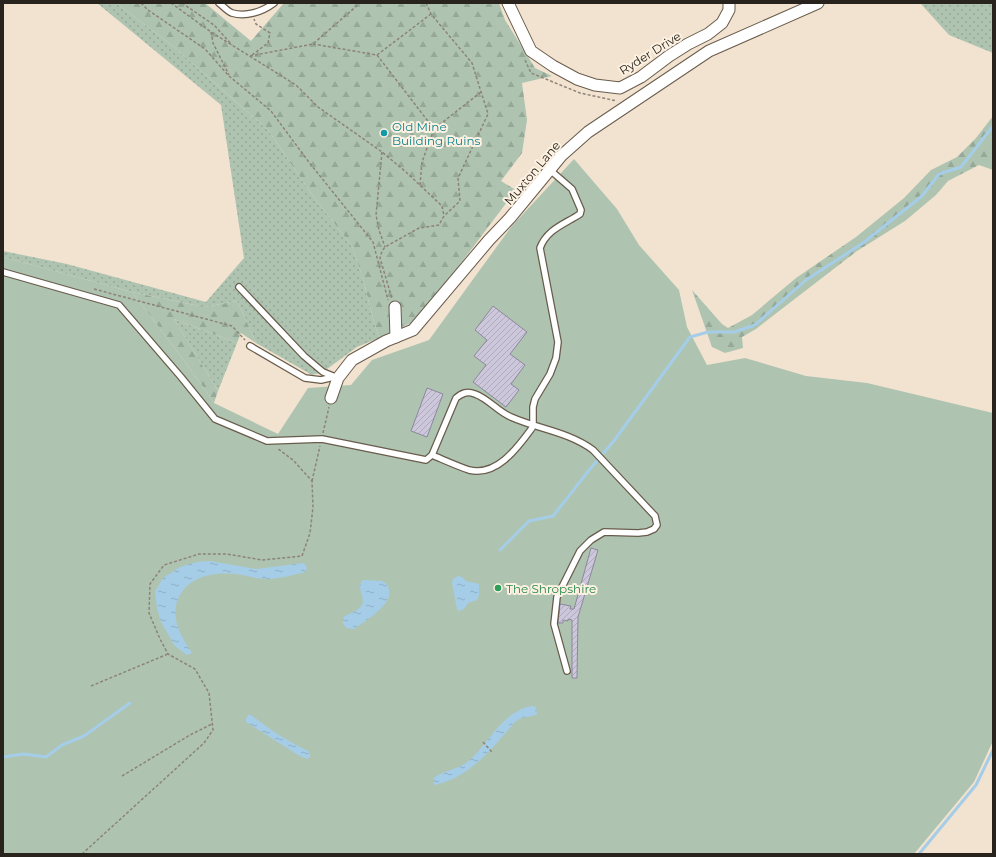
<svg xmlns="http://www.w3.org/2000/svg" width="996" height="857" font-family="Montserrat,sans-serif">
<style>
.grass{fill:url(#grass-dots)}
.forest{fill:url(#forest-firs)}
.garden{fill:#aec4b1}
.water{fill:url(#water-ripples)}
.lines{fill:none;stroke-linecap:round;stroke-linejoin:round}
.stream{stroke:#a5cde8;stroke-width:3}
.building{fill:url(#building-hatch);stroke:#8d879b}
.service-casing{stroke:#695c4c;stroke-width:8}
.minor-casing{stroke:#695c4c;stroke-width:13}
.path{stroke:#8d8376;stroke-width:1.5;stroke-dasharray:3 2;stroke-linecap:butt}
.service{stroke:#fff;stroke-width:5.5}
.minor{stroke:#fff;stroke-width:11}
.culture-dot{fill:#0f9aa8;stroke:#fdf1e1;stroke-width:1.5}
.leisure-dot{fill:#2e9e5b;stroke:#fdf1e1;stroke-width:1.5}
.labels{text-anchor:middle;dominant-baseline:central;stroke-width:4;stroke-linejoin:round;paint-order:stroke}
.street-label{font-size:12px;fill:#28231c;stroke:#fdf1e1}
.culture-label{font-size:12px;fill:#0d838f;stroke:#fdf1e1;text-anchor:start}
.leisure-label{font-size:12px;fill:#27864d;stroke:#fdf1e1;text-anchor:start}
</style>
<defs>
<pattern id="grass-dots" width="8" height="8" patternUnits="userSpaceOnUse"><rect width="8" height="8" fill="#aec4b1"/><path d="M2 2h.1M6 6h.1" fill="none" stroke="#96a898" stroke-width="1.8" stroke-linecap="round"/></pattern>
<pattern id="forest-firs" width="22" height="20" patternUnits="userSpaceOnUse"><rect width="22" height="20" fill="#aec4b1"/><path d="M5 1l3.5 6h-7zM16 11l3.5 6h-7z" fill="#96a898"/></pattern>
<pattern id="water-ripples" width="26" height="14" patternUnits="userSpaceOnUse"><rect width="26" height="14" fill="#a5cde8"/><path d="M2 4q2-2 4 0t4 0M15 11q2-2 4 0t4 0" fill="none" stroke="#8eb0c6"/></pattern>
<pattern id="building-hatch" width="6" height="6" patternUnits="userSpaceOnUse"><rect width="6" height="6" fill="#cdc7dc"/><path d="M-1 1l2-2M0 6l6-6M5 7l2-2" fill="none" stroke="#b0abbc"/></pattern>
</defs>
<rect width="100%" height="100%" fill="#f2e3d0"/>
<g class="grass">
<path d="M97 3H116L173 46 268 130 313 196 352 246 363 279 374 322 379 338 357 347 323 372 312 375 256 343 247 322 237 301 204 307 132 292 3 257V251L67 264 206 302 244 258 221 105Z"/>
<path d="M920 3H993V53L949 35Z"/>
<path d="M174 319 237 343 218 391Z"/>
</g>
<g class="forest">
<path d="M116 3H205L251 41 284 3H499L505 20 535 68 552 76 522 83 527 120 522 153 501 181 516 190 419 319 379 338 374 322 363 279 352 246 313 196 268 130 173 46Z"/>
<path d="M993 116V170L979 165 948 181 936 195 905 221 857 251 756 329 742 337 743 348 725 353 712 347 692 290 722 324 728 328 752 315 796 278 856 237 904 198 931 170 957 157 976 138Z"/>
<path d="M132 292 204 307 237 301 247 322 256 343 241 333 237 343 174 319 218 391 214 403 189 367Z"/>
</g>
<path class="garden" d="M574 159 617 209 639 245 679 290 687 327 707 365 745 358 806 376 867 383 993 413V741L974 782 914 854H3V257L132 292 189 367 214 403 278 434 308 388 351 385 372 360 429 340 511 227Z"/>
<g class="water">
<path d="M210 561 256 569 304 563 307 568 305 572C293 575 279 579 266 579 256 579 246 575 236 574 213 572 188 576 178 599 170 618 181 637 192 653L187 655 175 646 161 622 157 608 155 592 163 578 180 567 197 562Z"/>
<path d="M458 576 462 577 466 581 479 584V595L477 600 468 603 464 609 459 611 457 609 452 583 453 579Z"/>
<path d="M363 580 382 581 387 584C389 588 390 592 389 596 387 607 363 623 354 629L346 628 343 623V618C348 613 358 612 362 605 366 596 355 587 363 580Z"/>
<path d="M532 706 536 707 537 714C531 718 523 715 515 722 492 748 470 778 434 785L433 779C441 771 456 770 466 763 484 750 497 721 518 711 522 708 528 707 532 706Z"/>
<path d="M248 715H251C269 729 287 741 308 751L310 753V757L307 759 298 755 246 722V719Z"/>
</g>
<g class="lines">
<g class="stream">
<path d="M500 550 529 521 553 516 590 469 613 442 690 337 708 332H734L755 325 806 280 863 243 922 196 939 174 961 167 993 126"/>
<path d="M3 757 24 754 46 757 62 745 84 736 130 703"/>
<path d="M919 854 976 785 993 750"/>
</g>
</g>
<g class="building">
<path d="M493 306 527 332 510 354 525 365 511 384 519 390 506 407 473 382 486 365 474 356 487 340 475 330Z"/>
<path d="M427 388 443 394 427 437 411 431Z"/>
<path d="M591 548 598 550 578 617 577 678H572V620L568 619V621L563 620V623H558L560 604 571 606 570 609H574Z"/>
</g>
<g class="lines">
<defs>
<g id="service">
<path d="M219 3C223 6 227 11 232 13 246 17 262 12 274 3"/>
<path d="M3 272 119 305 181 377 215 419 267 441 322 439 426 460 432 455 456 398C462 393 467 391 475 394 489 399 498 412 511 417 538 429 569 432 593 450L655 516 657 525 654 529 647 532 638 533 604 532 591 540 580 551 557 597 554 624 567 671"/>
<path d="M239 287 304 356 323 372 333 376"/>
<path d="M250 346 305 378 321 380 334 377"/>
<path d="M432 455C444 460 457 466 469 470 497 477 518 447 532 428L533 424V407L535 399 550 374 556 358 558 342 540 248C547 229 565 224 580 214L581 210 572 189 550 170"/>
</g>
<g id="minor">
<path d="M508 3 531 51 553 66 577 79 595 85 620 88 641 77 669 56 688 44 708 34 722 23 729 10V3"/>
<path d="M395 307 396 337"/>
<path d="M331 398 338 378 352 360 386 341 413 330 489 240 510 218 561 156 588 132 709 51 818 3"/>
</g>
</defs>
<use href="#service" class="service-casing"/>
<use href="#minor" class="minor-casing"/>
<g class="path">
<path d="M141 3 148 10 205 49 229 76 271 111 308 161 373 242 388 300"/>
<path d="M171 3 211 32 296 85 318 107 382 152 406 172 442 206 444 216 439 225 419 228 385 247 382 251 380 258 392 299"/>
<path d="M182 3 214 25 232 45"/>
<path d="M426 3 431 14 472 63 488 114 458 178 460 201 444 216"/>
<path d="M211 32 213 43 229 75"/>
<path d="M313 44 377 55 434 129 481 92"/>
<path d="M252 55 268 43 270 33 256 24 254 19"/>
<path d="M377 55 431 14"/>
<path d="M250 56 313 44 360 3"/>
<path d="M525 60 531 73 580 93 617 101"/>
<path d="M382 152 376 215 379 230 385 247"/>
<path d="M420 185 422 162 434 129"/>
<path d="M94 289 232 326 245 340"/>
<path d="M323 433 329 407"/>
<path d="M312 481 320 446"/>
<path d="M91 686 168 654"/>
<path d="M483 742 492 752"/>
<path d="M122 776 190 735 212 724"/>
<path d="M82 854 204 743 213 730 209 693 195 669 168 654 160 639 149 613 150 584 164 565 199 554H227L262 560 302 556 310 533 313 507 312 481 293 460 277 448"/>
</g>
<use href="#service" class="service"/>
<use href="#minor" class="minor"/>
</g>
<circle class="culture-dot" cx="384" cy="133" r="4"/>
<circle class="leisure-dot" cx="498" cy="588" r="4"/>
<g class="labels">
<g class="street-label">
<text transform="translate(650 53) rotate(-32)">Ryder Drive</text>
<text transform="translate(532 173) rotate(-50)">Muxton Lane</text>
</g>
<g class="culture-label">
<text x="392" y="126">Old Mine<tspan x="392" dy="14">Building Ruins</tspan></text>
</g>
<g class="leisure-label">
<text x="506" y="588">The Shropshire</text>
</g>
</g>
<rect width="996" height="857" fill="none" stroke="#28231c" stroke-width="8"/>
</svg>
